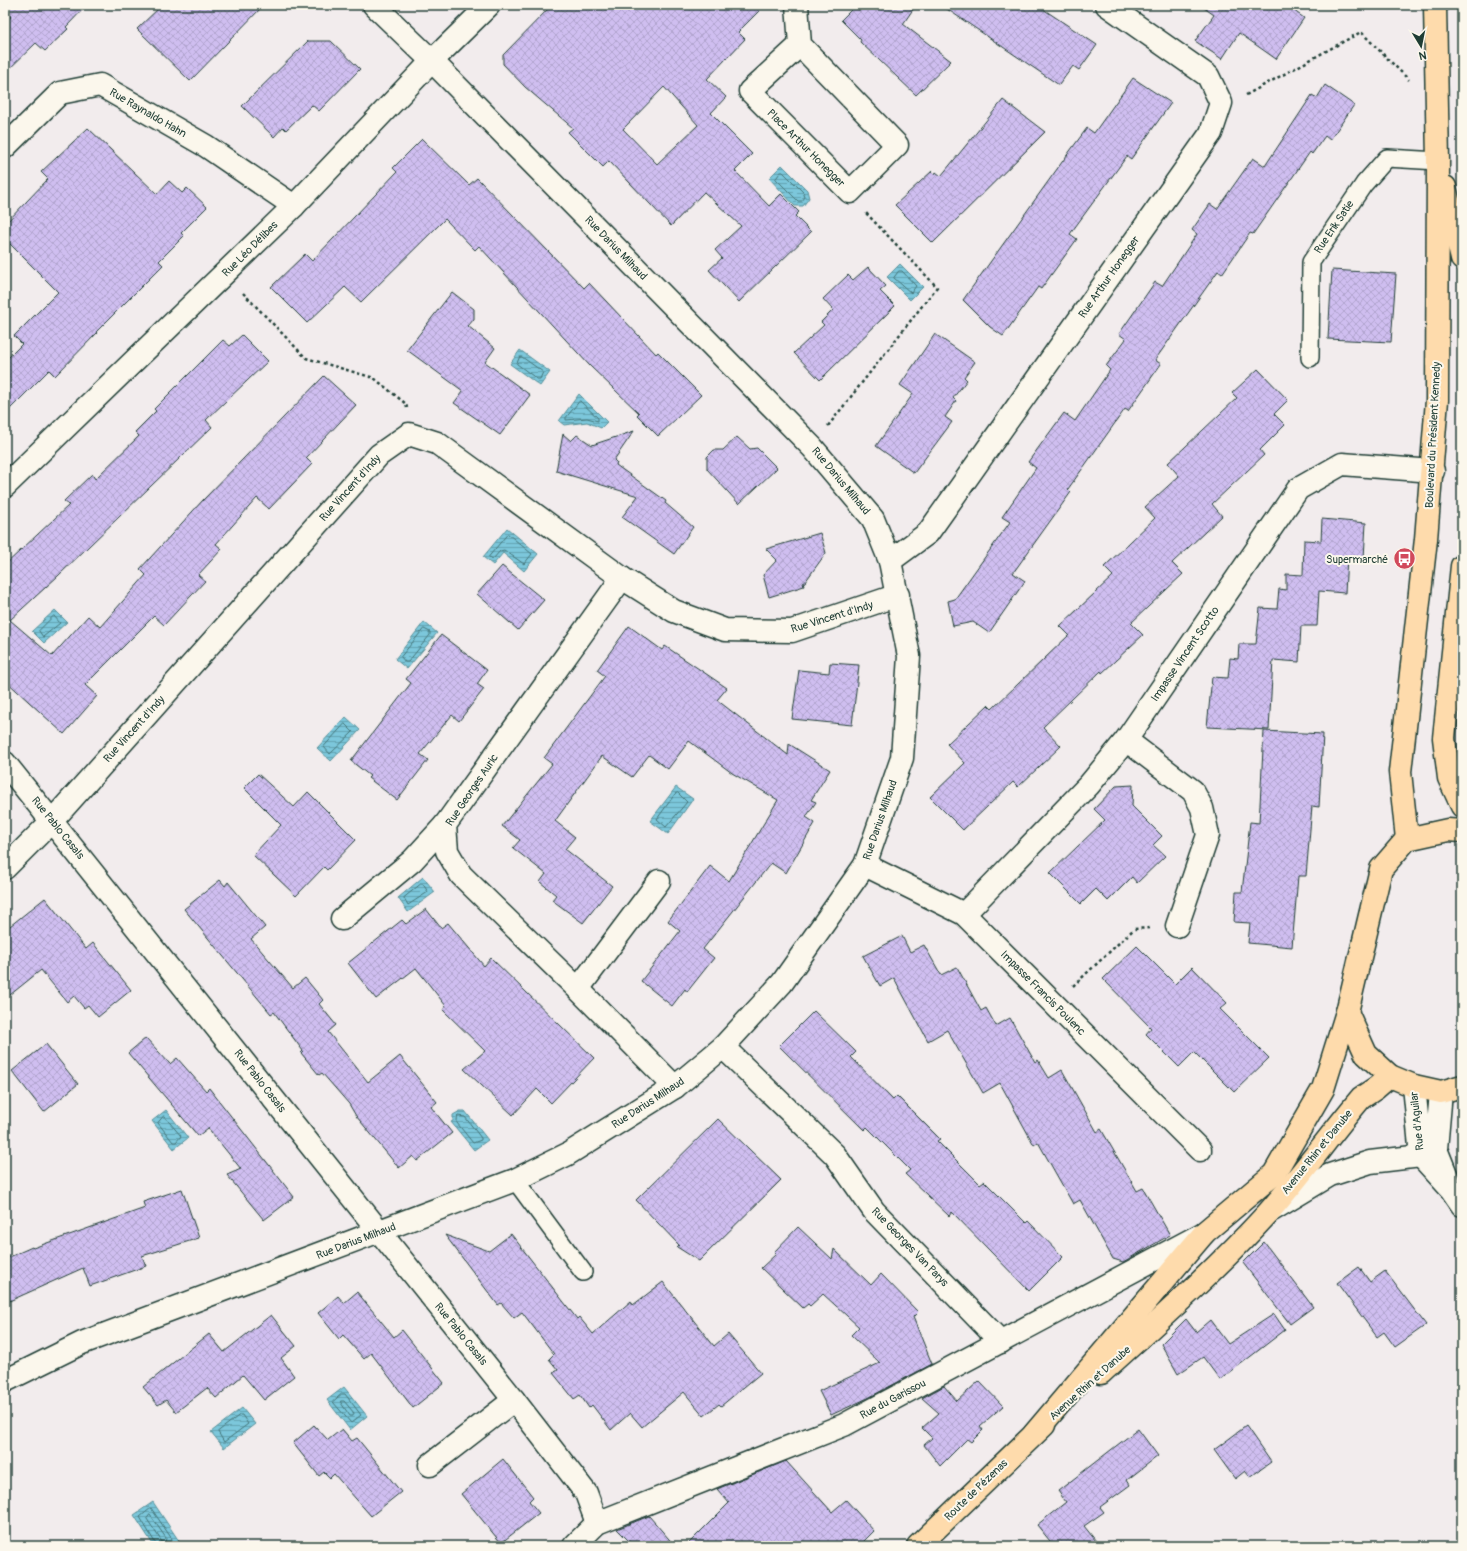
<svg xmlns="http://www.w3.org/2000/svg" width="1467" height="1551" font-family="Pangolin,sans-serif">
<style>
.water{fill:url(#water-rules);stroke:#569098}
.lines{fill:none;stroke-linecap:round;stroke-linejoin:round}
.shore{stroke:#447477;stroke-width:1}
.building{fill:url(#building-cross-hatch);stroke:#1f3d34;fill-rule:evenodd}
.service-casing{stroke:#1f3d34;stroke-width:20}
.minor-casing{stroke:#1f3d34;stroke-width:25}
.primary-casing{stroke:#1f3d34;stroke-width:25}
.path{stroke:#1f3d34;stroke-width:2.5;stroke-dasharray:3 3;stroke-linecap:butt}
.service{stroke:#fbf7ec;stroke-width:17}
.minor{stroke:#fbf7ec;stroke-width:22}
.primary{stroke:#fedbac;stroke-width:22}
.labels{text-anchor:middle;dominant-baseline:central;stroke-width:4;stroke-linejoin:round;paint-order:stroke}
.street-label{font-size:11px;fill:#1f3d34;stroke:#fbf7ec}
.poi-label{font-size:11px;fill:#1f3d34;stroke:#fbf7ec;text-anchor:end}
</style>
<defs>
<pattern id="water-rules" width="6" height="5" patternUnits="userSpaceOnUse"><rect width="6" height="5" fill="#7bc7db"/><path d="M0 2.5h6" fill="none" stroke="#64a3b2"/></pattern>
<pattern id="building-cross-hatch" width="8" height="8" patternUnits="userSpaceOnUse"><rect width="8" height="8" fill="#cfbef0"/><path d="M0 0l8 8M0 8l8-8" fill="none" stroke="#b1a4ce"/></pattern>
</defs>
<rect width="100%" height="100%" fill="#f2eced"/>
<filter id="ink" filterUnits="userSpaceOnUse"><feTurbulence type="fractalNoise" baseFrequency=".025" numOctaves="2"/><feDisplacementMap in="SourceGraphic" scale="8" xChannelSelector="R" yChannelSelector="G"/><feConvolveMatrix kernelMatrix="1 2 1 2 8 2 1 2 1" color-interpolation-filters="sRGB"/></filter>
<g filter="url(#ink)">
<g class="water">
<path d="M782 165 807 190 809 198 803 206H795L769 178Z"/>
<path d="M900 264 923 287 910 300 887 277Z"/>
<path d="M520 350 550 372 540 386 510 364Z"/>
<path d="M579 394 607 422 601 428 587 422 564 425 559 421Z"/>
<path d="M507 528 538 554 524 571 503 553 493 565 483 557Z"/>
<path d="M55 610 67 622 44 643 32 631Z"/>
<path d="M424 622 437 633 407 669 395 659Z"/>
<path d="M346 717 360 730 331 761 317 748Z"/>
<path d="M676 787 693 799 668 834 650 821Z"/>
<path d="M423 877 435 892 408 912 398 898Z"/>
<path d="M166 1110 188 1138 174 1149 152 1121Z"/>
<path d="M460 1111H465L488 1140 474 1150 451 1122 453 1121V1115Z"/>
<path d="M344 1387 367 1416 350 1430 327 1400Z"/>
<path d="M242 1408 255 1424 224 1448 211 1432Z"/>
<path d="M153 1502 179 1541 171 1546H154L134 1515Z"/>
</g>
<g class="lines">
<g class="shore">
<path d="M781 172H783L803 192 805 197 802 201H798L776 179Z"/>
<path d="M899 271H902L916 286 911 293 894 278Z"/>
<path d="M520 357H522L543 372 540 379H537L517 364Z"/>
<path d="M580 401 598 418V421L587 418 566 420V418Z"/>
<path d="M508 534 532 554 524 564 504 550 500 551 493 559 489 557Z"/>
<path d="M54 616 60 623 43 637 39 631Z"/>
<path d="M424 629 430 632V635L408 662H405L401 657Z"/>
<path d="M345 724 353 732 330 754 324 747Z"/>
<path d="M678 793 687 802 666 827 657 819 675 794Z"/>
<path d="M421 884H423L428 892 408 905 404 898Z"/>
<path d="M164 1116 181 1136 176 1142H173L158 1123Z"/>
<path d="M458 1116 465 1117 481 1138V1140L473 1143 457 1123Z"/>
<path d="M342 1394H345L361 1415 351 1423 333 1402Z"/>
<path d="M341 1401H344L354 1413 353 1416H350L341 1403Z"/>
<path d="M240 1415H242L248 1424 224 1442 218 1432Z"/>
<path d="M150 1515 166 1538 165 1543 162 1542 147 1519Z"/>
<path d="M157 1546 140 1517 151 1508 172 1539 170 1546"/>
</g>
</g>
<g class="building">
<path d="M5 5H87L66 27 68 29 45 51 36 43 5 73V22L11 17 5 11Z"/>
<path d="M162 5H264L190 81 137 29Z"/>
<path d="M552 5H765L738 32 745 39 707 79 726 97 711 113 752 154 735 171 769 206 781 194 799 212 795 216 811 232 739 302 709 270 722 258 715 250 741 226 704 192 671 226 609 161 603 167 568 132 573 128 525 87 503 64V55ZM664 87 698 125 657 164 623 129Z"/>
<path d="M856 5H916L903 24 951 61 916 95 860 42 861 40 841 20Z"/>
<path d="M941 5H1037L1097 45 1079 70 1073 66 1059 85Z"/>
<path d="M1200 5H1286L1304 18 1276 59 1239 33 1222 59 1195 41 1214 15Z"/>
<path d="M308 41H331L360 69 319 111 312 105 286 130 283 127 274 137 242 106Z"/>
<path d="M1133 78 1171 103 1131 159 1127 156 1070 234 1077 239 1041 289 1038 287 1003 336 990 327 963 300 1070 151 1087 128 1094 133Z"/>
<path d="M1325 85 1354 105 1330 140 1325 136 1312 154 1310 152 1253 234 1250 233 1222 274 1218 271 1155 360 1161 364 1128 411 1125 409 1068 489 1071 492 1013 573 1025 581 989 633 973 622 953 626 948 601 955 599 1010 522 1002 517 1036 468 1028 462 1064 413 1075 421 1110 370 1106 366 1126 339 1119 334 1155 282 1162 286 1197 234 1192 230 1210 204 1217 209 1253 158 1265 166 1312 95 1317 98Z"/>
<path d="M1003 100 1045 132 933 243 895 205 932 171 935 174 936 172 941 176Z"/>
<path d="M88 128 157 194 169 181 182 193 187 188 207 207 181 233 184 236 159 261 163 265 96 332 97 333 55 376 49 370 5 414V361L22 344 14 336 58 292 5 239V224L48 179 41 172Z"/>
<path d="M422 139 469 185 477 178 584 288 589 283 656 354 658 352 701 395 658 436 637 415 639 413 590 366 479 246 475 250 445 219 361 302 345 287 307 323 271 287 305 254 312 261 397 172 393 168Z"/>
<path d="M868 267 886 286 880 291 895 306 820 380 794 353 824 325 821 322 833 310 823 299 848 275 853 280Z"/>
<path d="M1332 270 1396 274 1391 342 1328 339Z"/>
<path d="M452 292 474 309V319L468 326 495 348 485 362 530 395 500 435 454 403 463 391 407 350Z"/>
<path d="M935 334 975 362 964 377 967 380 953 398 956 401 945 417 952 422 914 473 876 446 913 394 900 385Z"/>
<path d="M242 335 268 361 206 420 212 427 58 576 10 620 52 656 88 616 100 627 146 575 140 569 203 500 324 376 356 405 306 458 312 464 269 509 257 498 216 544 222 549 198 575 205 581 164 625 154 616 85 685 97 696 64 734 5 680V565L69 505 64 501 92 474 95 479 139 436 135 432 156 411 154 409 223 340 230 346Z"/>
<path d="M1258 369 1288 400 1274 414 1285 425 1260 450 1264 455 1212 504 1222 516 1172 563 1183 574 1131 623 1143 635 1102 673 1101 671 1043 727 1061 746 1018 787 1013 782 963 830 930 797 965 763 947 744 988 705 992 709 1069 635 1060 626 1113 576 1104 567 1155 518 1145 507 1179 476 1168 463 1237 398 1232 393Z"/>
<path d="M634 431 614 460 617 463 616 465 666 501 665 503 693 527 674 554 622 517 638 496 556 471 563 434 571 441 577 435 592 445Z"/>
<path d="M737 437 750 449 757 448 777 468 739 504 707 469V457L714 450H723Z"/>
<path d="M1322 519 1366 523 1364 558 1347 557 1345 593 1319 591 1317 626H1301L1299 662 1273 660 1269 730 1207 727 1212 677 1228 678 1230 658 1238 659 1239 644H1256L1260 608 1277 609 1279 589 1286 590V574L1303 575 1304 540 1321 541Z"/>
<path d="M820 533 826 553 805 582 803 583 804 586 769 597 763 575 777 560 766 549Z"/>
<path d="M502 566 544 600 518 630 477 594Z"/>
<path d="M629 626 662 650 665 646 727 688 717 700 788 755 789 744 830 770 811 800 816 802 806 817 815 823 786 873 771 863 703 949 714 958 687 992 685 989 672 1006 641 981 680 931 668 921 710 866 729 881 778 800 732 773 689 741 668 769 649 755 632 777 602 756 555 821 575 837 565 849 612 886 583 923 552 900 556 895 540 882 546 874 513 848 520 840 502 826 552 764 544 758 605 676 597 670Z"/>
<path d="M441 635 487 670 477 684 484 689 459 721 452 715 420 754 428 760 397 800 368 778 370 776 351 761 411 683 406 679Z"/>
<path d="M830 663 859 665 852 725 792 719 799 670 829 673Z"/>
<path d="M1264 731 1323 734 1319 807 1312 806 1306 876H1298L1292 947 1248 943 1250 923 1234 922 1236 892H1242L1250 822 1259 823Z"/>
<path d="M258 774 294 807 308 792 356 840 327 870 324 867 296 896 253 855 281 825 244 788Z"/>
<path d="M1133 785 1132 806 1162 836 1153 845 1165 856 1137 883 1132 877 1108 901 1096 889 1081 904 1050 873 1105 820 1094 809 1116 786Z"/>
<path d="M220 880 225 886 228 882 265 927 251 939 293 988 305 978 323 1000 319 1004 336 1025 328 1032 368 1082 400 1056 437 1102 431 1107 452 1133 417 1161 413 1156 399 1168 356 1116 349 1104 322 1073 319 1075 301 1053 303 1051 274 1012 271 1014 184 909Z"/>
<path d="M45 898 86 949 93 943 131 990 98 1017 88 1005 84 1008 74 996 67 1002 41 970 5 999V930Z"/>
<path d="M426 909 441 928 448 923 484 966 491 958 594 1058 551 1103 537 1089 513 1115 464 1069 485 1051 443 1010 446 1006 416 968 376 999 348 963 402 920 406 924Z"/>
<path d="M902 936 910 952 924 945 941 975 957 967 981 1011 986 1008 996 1026 1010 1018 1035 1062 1038 1060 1049 1078 1062 1070 1097 1132 1101 1129 1137 1191 1143 1188 1170 1235 1123 1262 1113 1259 1080 1200 1073 1204 1038 1142 1034 1145 1000 1083 983 1093 947 1030 928 1041 894 978 880 986 863 956Z"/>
<path d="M1137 946 1175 984 1192 967 1227 1003 1220 1009 1269 1058 1234 1092 1194 1052 1179 1067 1146 1034 1151 1028 1103 979Z"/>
<path d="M814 1011 856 1052 851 1057 893 1100 897 1096 940 1139 937 1141 980 1184 984 1181 1026 1223 1028 1221 1063 1257 1029 1291 952 1212 949 1216 905 1174 910 1170 867 1127 864 1130 779 1046Z"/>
<path d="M146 1038 170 1064 177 1058 206 1091 209 1088 294 1197 264 1220 227 1175 241 1169 208 1128 198 1136 128 1053Z"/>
<path d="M46 1044 78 1084 44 1112 12 1071Z"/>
<path d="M718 1119 781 1180 699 1261 677 1247 679 1245 636 1200Z"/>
<path d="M182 1189 199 1238 142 1256 146 1266 90 1286 83 1268 5 1303V1259L32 1247 33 1248 145 1208 143 1202Z"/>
<path d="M798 1227 832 1259 834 1249 871 1285 881 1274 918 1312 913 1317 932 1364 868 1398 831 1415 819 1391 880 1363 851 1335 859 1327 823 1294 810 1306 808 1304 803 1308 761 1268 776 1254 774 1252Z"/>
<path d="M511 1234 577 1319 579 1317 593 1334 631 1301 633 1305 663 1282 714 1346 728 1334 761 1373 721 1406 719 1404 704 1416 684 1392 642 1427 630 1413 611 1430 592 1405 589 1408 580 1395 574 1399 553 1373 558 1370 549 1359 554 1354 522 1312 514 1318 501 1303 498 1305 445 1235 489 1251Z"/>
<path d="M1264 1242 1313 1307 1290 1324 1243 1263Z"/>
<path d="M1359 1267 1370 1282 1385 1271 1426 1325 1395 1347 1384 1332 1377 1337 1337 1283Z"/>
<path d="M357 1292 394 1337 402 1330 444 1383 413 1408 371 1353 364 1359 343 1335 339 1339 318 1313 338 1296 344 1303Z"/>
<path d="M1274 1314 1285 1330 1220 1380 1203 1357 1178 1374 1161 1344 1186 1319 1196 1332 1210 1320 1228 1344Z"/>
<path d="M271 1315 296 1346 281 1358 294 1376 264 1400 243 1375 216 1398 207 1388 176 1412 166 1400 158 1405 143 1387 209 1334 224 1352Z"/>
<path d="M979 1381 1003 1406 980 1426 983 1430 971 1442 967 1439 940 1466 924 1445 932 1438 922 1428 939 1413 922 1398 944 1386 957 1401Z"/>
<path d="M314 1425 328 1440 342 1429 352 1441 357 1438 401 1492 371 1516 334 1474 330 1478 324 1472 319 1476 293 1443Z"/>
<path d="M1246 1426 1271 1462 1250 1477 1245 1471 1235 1479 1214 1450Z"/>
<path d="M1138 1429 1158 1456 1127 1480 1130 1485 1100 1507 1104 1512 1084 1526 1100 1546H1054L1037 1525 1066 1502 1058 1491Z"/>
<path d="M503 1459 533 1497 529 1501 539 1513 501 1543 461 1494Z"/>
<path d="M786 1461 832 1512 846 1500 874 1531 859 1546H686L729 1503 717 1489Z"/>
<path d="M649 1516 675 1546H634L617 1529Z"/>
</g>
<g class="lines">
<defs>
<g id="service">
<path d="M1310 358 1311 262 1364 184 1387 158 1438 161"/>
<path d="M515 1180 583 1272"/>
</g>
<g id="minor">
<path d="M797 5 800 45 897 145 850 192 750 91 800 45"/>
<path d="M5 147 60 93 100 85 206 146 294 206"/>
<path d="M5 486 294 206 432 61 489 5"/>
<path d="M890 561 928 533 1211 133 1221 103 1208 76 1107 5"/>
<path d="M622 578 445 825 447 851 461 875 578 989 675 1087"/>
<path d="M1126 740 1193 791 1202 808 1208 835 1177 926"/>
<path d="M5 763 514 1400 586 1493 597 1523"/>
<path d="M865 865 964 914 1200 1150"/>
<path d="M5 868 52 821 379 455 409 434 437 443 622 578 674 611 725 630 792 631 898 595"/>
<path d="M964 914 1089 785 1126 740 1298 489 1342 464 1433 471"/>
<path d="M342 919 412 861 445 825"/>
<path d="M578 989 659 881"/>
<path d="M723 1047 835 1155 874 1211 1001 1342"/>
<path d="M1414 1086 1421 1156 1451 1189 1462 1205"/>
<path d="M1441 1092 1436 1149 1448 1179"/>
<path d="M1272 1210 1330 1175 1370 1162 1421 1156"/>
<path d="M5 1381 82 1343 515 1180 568 1154 675 1087 723 1047 782 983 865 865 902 758 909 656 890 561 873 519 812 447 432 61 374 5"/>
<path d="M430 1465 514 1400"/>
<path d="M574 1546 597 1523 844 1425 1204 1233"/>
</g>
<g id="primary">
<path d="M1445 187 1462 259"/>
<path d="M1462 566 1444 738 1449 778 1462 806"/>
<path d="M1407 839 1400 772 1426 539 1437 400 1438 161 1435 5"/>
<path d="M1347 1012 1366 1054 1390 1076 1414 1086 1441 1092 1462 1086"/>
<path d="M1101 1373C1157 1322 1215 1271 1267 1214 1300 1177 1329 1136 1361 1098L1376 1088 1390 1076"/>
<path d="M1034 1434 1205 1232 1274 1174 1323 1089 1347 1012 1381 869 1407 839 1448 830 1462 831"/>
<path d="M918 1546 1044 1425"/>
</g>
</defs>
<use href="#service" class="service-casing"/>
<use href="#minor" class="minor-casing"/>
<use href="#primary" class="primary-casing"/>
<g class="path">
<path d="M1246 95 1361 32 1409 80"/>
<path d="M243 293 306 358 374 378 406 404 407 408"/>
<path d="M828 426 937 287 866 213"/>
<path d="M1073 986 1134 929 1150 928"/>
</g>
<use href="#service" class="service"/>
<use href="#minor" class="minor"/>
<use href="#primary" class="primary"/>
</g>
</g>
<defs>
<symbol id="bus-disc" viewBox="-11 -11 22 22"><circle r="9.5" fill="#d1495b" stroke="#fbf7ec"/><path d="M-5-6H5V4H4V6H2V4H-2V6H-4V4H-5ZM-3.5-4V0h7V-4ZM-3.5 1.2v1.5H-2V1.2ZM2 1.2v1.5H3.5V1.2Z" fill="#fff"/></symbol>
</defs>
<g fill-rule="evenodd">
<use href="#bus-disc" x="1392" y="546" width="25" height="25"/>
</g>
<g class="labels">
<g class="street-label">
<text transform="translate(148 113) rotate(30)">Rue Raynaldo Hahn</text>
<text transform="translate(806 148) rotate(45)">Place Arthur Honegger</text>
<text transform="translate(1334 227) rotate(-56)">Rue Erik Satie</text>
<text transform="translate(616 248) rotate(46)">Rue Darius Milhaud</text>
<text transform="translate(250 249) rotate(-45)">Rue Léo Délibes</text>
<text transform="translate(1109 277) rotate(-55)">Rue Arthur Honegger</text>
<text transform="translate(1433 435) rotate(-87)">Boulevard du Président Kennedy</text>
<text transform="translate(841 481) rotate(50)">Rue Darius Milhaud</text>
<text transform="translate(350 488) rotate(-48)">Rue Vincent d'Indy</text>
<text transform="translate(832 617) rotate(-17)">Rue Vincent d'Indy</text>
<text transform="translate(1185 654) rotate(-56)">Impasse Vincent Scotto</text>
<text transform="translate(134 729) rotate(-48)">Rue Vincent d'Indy</text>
<text transform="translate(472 790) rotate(-56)">Rue Georges Auric</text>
<text transform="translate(880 820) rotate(-71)">Rue Darius Milhaud</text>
<text transform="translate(58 828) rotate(51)">Rue Pablo Casals</text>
<text transform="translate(1043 993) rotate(45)">Impasse Francis Poulenc</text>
<text transform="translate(260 1081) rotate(52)">Rue Pablo Casals</text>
<text transform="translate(648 1103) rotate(-33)">Rue Darius Milhaud</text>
<text transform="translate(1417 1121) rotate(-96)">Rue d'Aguilar</text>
<text transform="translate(1317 1152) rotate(-51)">Avenue Rhin et Danube</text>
<text transform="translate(356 1241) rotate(-21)">Rue Darius Milhaud</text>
<text transform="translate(910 1247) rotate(46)">Rue Georges Van Parys</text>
<text transform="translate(461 1334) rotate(51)">Rue Pablo Casals</text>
<text transform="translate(1090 1383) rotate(-42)">Avenue Rhin et Danube</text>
<text transform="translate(893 1399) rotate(-28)">Rue du Garissou</text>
<text transform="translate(976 1490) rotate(-44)">Route de Pézenas</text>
</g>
<g class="poi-label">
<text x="1388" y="559">Supermarché</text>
</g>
</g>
<rect width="1467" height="1551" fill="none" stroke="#fbf7ec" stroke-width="20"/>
<rect x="10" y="10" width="1447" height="1531" fill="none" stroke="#1f3d34" stroke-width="1.5" filter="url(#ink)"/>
<g transform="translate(1421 46) rotate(170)" stroke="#fbf7ec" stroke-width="3" paint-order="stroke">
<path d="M0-3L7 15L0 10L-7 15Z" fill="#1f3d34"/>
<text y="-6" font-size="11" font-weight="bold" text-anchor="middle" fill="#1f3d34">N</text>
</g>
</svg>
